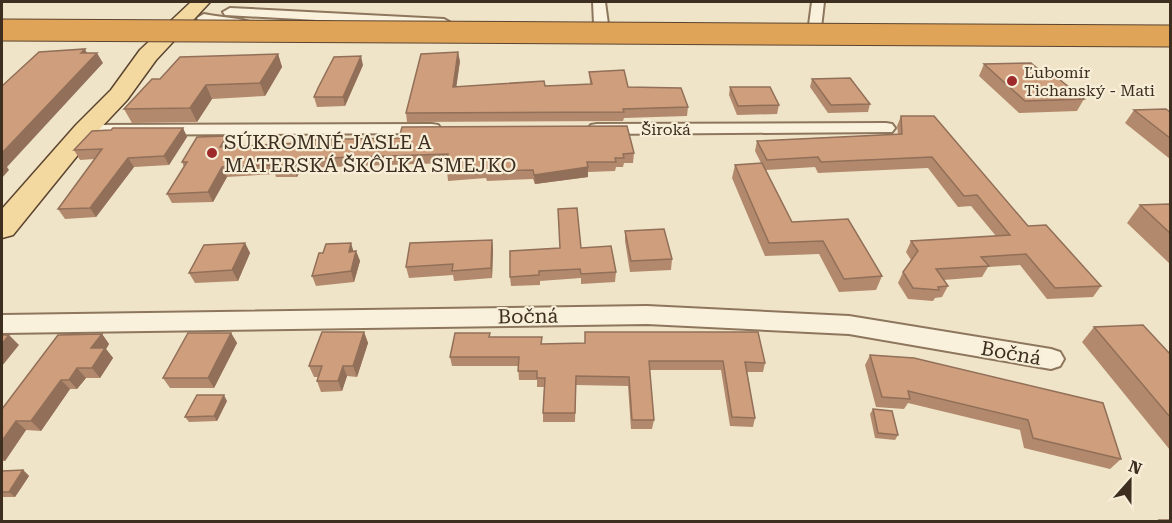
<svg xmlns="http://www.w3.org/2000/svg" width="1172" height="523" font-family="'Roboto Serif',serif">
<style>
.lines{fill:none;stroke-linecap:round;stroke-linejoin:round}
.street-casing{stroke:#8d765c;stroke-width:4}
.primary-casing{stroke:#5b4430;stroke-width:3}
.street{fill:#faf1dc;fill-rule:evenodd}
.primary{fill:#f3d9a0;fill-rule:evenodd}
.highway-bridge-casing{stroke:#5b4430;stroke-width:23;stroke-linecap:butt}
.highway-bridge{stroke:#e0a458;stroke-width:21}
.wall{fill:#b2896c}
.shaded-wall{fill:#916f58}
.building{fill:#cf9f7d;stroke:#916f58;stroke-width:1.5}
.poi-dot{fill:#9e2a2b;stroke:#f7eed8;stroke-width:2}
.labels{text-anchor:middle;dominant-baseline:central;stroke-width:4.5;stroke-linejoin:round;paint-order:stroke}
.far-poi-label{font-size:16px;fill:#3d2e20;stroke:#f7eed8;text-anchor:start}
.far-street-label{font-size:16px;fill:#3d2e20;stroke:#f7eed8}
.poi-label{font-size:20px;fill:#3d2e20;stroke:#f7eed8;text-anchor:start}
.street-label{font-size:20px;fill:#3d2e20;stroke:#f7eed8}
</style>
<rect width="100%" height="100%" fill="#f0e4c8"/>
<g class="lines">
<defs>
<g id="street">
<path d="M593 2H605L608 24 606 27 601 28 594 24Z"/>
<path d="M812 2H824L821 28H811L809 25Z"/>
<path d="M230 8 444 19 451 23 444 27 225 15 223 12Z"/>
<path d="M204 14C216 17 247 18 254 24 242 35 214 24 199 21L197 18Z"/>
<path d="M886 123 892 124 895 128 892 132 597 134 591 133 588 129 591 125 597 124Z"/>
<path d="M432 124 438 125 441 129 438 133 85 135 79 134 76 130 79 126 85 125Z"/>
<path d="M647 306 849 316 1051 349 1060 352 1064 359 1060 366 1051 369 849 334 647 324 2 333V315Z"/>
</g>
<path id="primary" d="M191 2H210L156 60 127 100 94 135 13 235 2 238V209L76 125 111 90 140 50Z"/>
</defs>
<use href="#street" class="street-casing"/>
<use href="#primary" class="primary-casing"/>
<use href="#street" class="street"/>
<use href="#primary" class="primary"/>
<defs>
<path id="highway-bridge" d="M2 30 1170 36"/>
</defs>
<use href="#highway-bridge" class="highway-bridge-casing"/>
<use href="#highway-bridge" class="highway-bridge"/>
</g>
<g class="wall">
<path d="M278 54 282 67 265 96 212 99 197 122 132 123 124 109 160 79Z"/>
<path d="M460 61 456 87 545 86 590 84 589 72 628 87 688 107 687 116 624 118 623 121 407 122 406 113Z"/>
<path d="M984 64 1042 72 1084 99 1077 111 1019 113 979 76Z"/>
<path d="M363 65 345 106 317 107 314 97Z"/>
<path d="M812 79 870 104 868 112 828 113 810 87Z"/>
<path d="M730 87 779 105 777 114 737 115 729 95Z"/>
<path d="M1134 110 1170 112V159L1125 123Z"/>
<path d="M901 116 1028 226 1101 286 1093 297 1047 299 1020 265 988 267 982 277 943 280 948 286 942 297 935 298 933 301 908 299 898 283 903 272 911 260 906 252 911 241 996 236 971 206 958 207 928 168 818 173 815 167 766 170 792 222 882 276 876 290 839 292 819 254 765 256 732 178 735 165 761 163 755 151 757 141 898 134 897 126Z"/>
<path d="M183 128 187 137 169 165 134 167 96 217 65 219 58 209 95 159 80 160 74 150Z"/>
<path d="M227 136 231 145 230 146 634 153 633 163H624L623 167H616L615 171 588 172V177L535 184 533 179 487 181 486 178 448 181 447 171V163L302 168 297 177H276L275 174 227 177 213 202 172 203 167 194 184 167 182 162Z"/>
<path d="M1170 204V264L1127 223 1140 205Z"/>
<path d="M625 231 672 259 671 270 630 272 625 241Z"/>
<path d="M492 240 493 250 492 278 454 281 453 275 409 278 406 267Z"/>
<path d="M245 243 250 253 238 281 195 283 189 273Z"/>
<path d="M581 248 616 272 615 282 581 284V278L540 281V285L511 286 510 277Z"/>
<path d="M354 251H356L360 261 354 282 316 286 312 276Z"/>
<path d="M1094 327 1170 354V450L1082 342Z"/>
<path d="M364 332 368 343 357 377 347 376 342 391 321 392 317 381 318 377H314L309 366Z"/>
<path d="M231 333 237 343 214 388H170L163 378Z"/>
<path d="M102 334 109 344 106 349 113 358 100 378H86L77 389H70L41 431 26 430 5 461H2V409Z"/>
<path d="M490 337 542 344 765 363 763 372H747L755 418 753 427 730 426 721 370H649L654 420 652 429H631L628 386 576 385 575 422H543V413L544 387H537V380H519L518 366H452L450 357Z"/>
<path d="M870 355 914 358 1121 459 1110 469 1024 448 1020 430 908 403 904 409 876 407 865 365Z"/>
<path d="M227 401 217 421 189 422 185 417Z"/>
<path d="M873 409 898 435 895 440 875 438 870 414Z"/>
<path d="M23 470 29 476 15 497H2V471Z"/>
</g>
<g class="shaded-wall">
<path d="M85 49 90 59 97 53 103 63 7 167 9 170 2 178V153Z"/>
<path d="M458 52 460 61 455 96 453 87Z"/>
<path d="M278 54 282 67 265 96 260 83Z"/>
<path d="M361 56 363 65 345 106 343 97Z"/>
<path d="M206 85 212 99 197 122 190 108Z"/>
<path d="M183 128 187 137 169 165 164 156Z"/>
<path d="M227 136 231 145 224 156 220 147Z"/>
<path d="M128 158 134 167 96 217 90 208Z"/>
<path d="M298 159 302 168 297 177 294 167Z"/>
<path d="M222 167 227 177 213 202 208 192Z"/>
<path d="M588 167V177L535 184 534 175Z"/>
<path d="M492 240 493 250 492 278 491 268Z"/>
<path d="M245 243 250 253 238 281 232 270Z"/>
<path d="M351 243 354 253 349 252Z"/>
<path d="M356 251 360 261 354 282 351 271Z"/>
<path d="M364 332 368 343 357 377 353 366Z"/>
<path d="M231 333 237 343 214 388 208 378Z"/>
<path d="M102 334 109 344 106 349 113 358 100 378 92 368 91 348Z"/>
<path d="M9 335 19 345 2 366V344Z"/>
<path d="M343 366 347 376 342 391 338 381Z"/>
<path d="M77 368 86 378 77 389 69 380Z"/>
<path d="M61 380 70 389 41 431 31 421Z"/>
<path d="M224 395 227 401 217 421 214 416Z"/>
<path d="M16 421 26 430 5 461 2 458V441Z"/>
<path d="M23 470 29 476 15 497 9 492Z"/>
</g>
<g class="building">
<path d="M85 49 81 53H97L2 153V86L39 52Z"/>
<path d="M458 52 453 87 544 81 545 86 592 84 589 72 624 70 628 87 681 88 688 107 623 109 624 112 406 113 421 54Z"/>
<path d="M278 54 260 83 206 85 190 108 124 109 152 79H160L180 57Z"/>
<path d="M361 56 343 97H314L318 88 334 57Z"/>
<path d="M1031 63 1042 72H1050L1084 99 1025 101 984 64Z"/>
<path d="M850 78 870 104 831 105 812 79Z"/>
<path d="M730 87H770L779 105 738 106Z"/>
<path d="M1166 109 1170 112V138L1134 110Z"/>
<path d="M901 116H934L1028 226 1046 225 1101 286 1055 288 1026 254 981 257 989 266 936 269 948 286 938 287 939 290 913 288 903 272 918 251 911 241 1010 235 977 195 964 196 932 157 821 162 818 157 767 160 757 141 902 134Z"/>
<path d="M627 126 634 153 623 154 624 158H615L616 162H587L588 167 534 175 533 170 485 171V169L447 171 448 154 298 159 294 167H272L273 165 222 167 208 192 167 194 187 162H182L197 137 227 136 220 147 298 143 299 140 399 138 402 127Z"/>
<path d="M113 128H183L164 156 128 158 90 208 58 209 102 149 74 150 92 131 111 130Z"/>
<path d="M762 163 792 222 848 219 882 276 844 279 823 241 769 243 735 165Z"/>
<path d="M1170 204V233L1140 205Z"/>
<path d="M577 208 581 248 611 246 616 272 581 274 580 269 539 271V275L510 277V251L560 248 558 209Z"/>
<path d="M664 229 672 259 631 261 625 231Z"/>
<path d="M492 240 491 268 452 271 453 264 406 267 410 243Z"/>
<path d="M245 243 232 270 189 273 204 245Z"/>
<path d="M351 243 349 252 356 251 351 271 312 276 319 253H323L326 244Z"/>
<path d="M1143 325 1170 354V417L1094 327Z"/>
<path d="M322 332H364L353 366H343L338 381H317L322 366H309Z"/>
<path d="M585 332H758L765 363 745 362 755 418 732 417 723 361H649L654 420H632L629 377 576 376 575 413H543L545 378H537V371H518L519 357H450L455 333H490L489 337H542L541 344 585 343Z"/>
<path d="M188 333H231L208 378H163Z"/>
<path d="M102 334 91 348H105L92 368H77L69 380H61L31 421H16L2 441V409L58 335Z"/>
<path d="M2 335H9L2 344Z"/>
<path d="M870 355 914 358 1103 403 1121 459 1033 438 1028 420 908 391 910 399 882 397Z"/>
<path d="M197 395H224L214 416 185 417Z"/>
<path d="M873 409 892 411 898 435 878 433Z"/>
<path d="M23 470 9 492H2V471Z"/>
<path d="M1159 520H1170V522H1160Z"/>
</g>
<g class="poi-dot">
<circle cx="1012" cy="81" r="6"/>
<circle cx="212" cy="153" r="6"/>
</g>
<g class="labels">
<g class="far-poi-label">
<text x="1024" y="72">Ľubomír<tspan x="1024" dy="18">Tichanský - Mati</tspan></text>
</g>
<g class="far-street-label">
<text x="666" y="129">Široká</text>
</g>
<g class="poi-label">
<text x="224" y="142">SÚKROMNÉ JASLE A<tspan x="224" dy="23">MATERSKÁ ŠKÔLKA SMEJKO</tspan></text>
</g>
<g class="street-label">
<text transform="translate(528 316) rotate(-1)">Bočná</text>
<text transform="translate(1011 353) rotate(10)">Bočná</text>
</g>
</g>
<rect width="1172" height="523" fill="none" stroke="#3d2e20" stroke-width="6"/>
<g transform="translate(1130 481) rotate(21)" stroke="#f7eed8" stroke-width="4.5" paint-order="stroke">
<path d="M0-4.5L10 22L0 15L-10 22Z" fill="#3d2e20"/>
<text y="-9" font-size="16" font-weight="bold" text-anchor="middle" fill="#3d2e20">N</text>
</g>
</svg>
